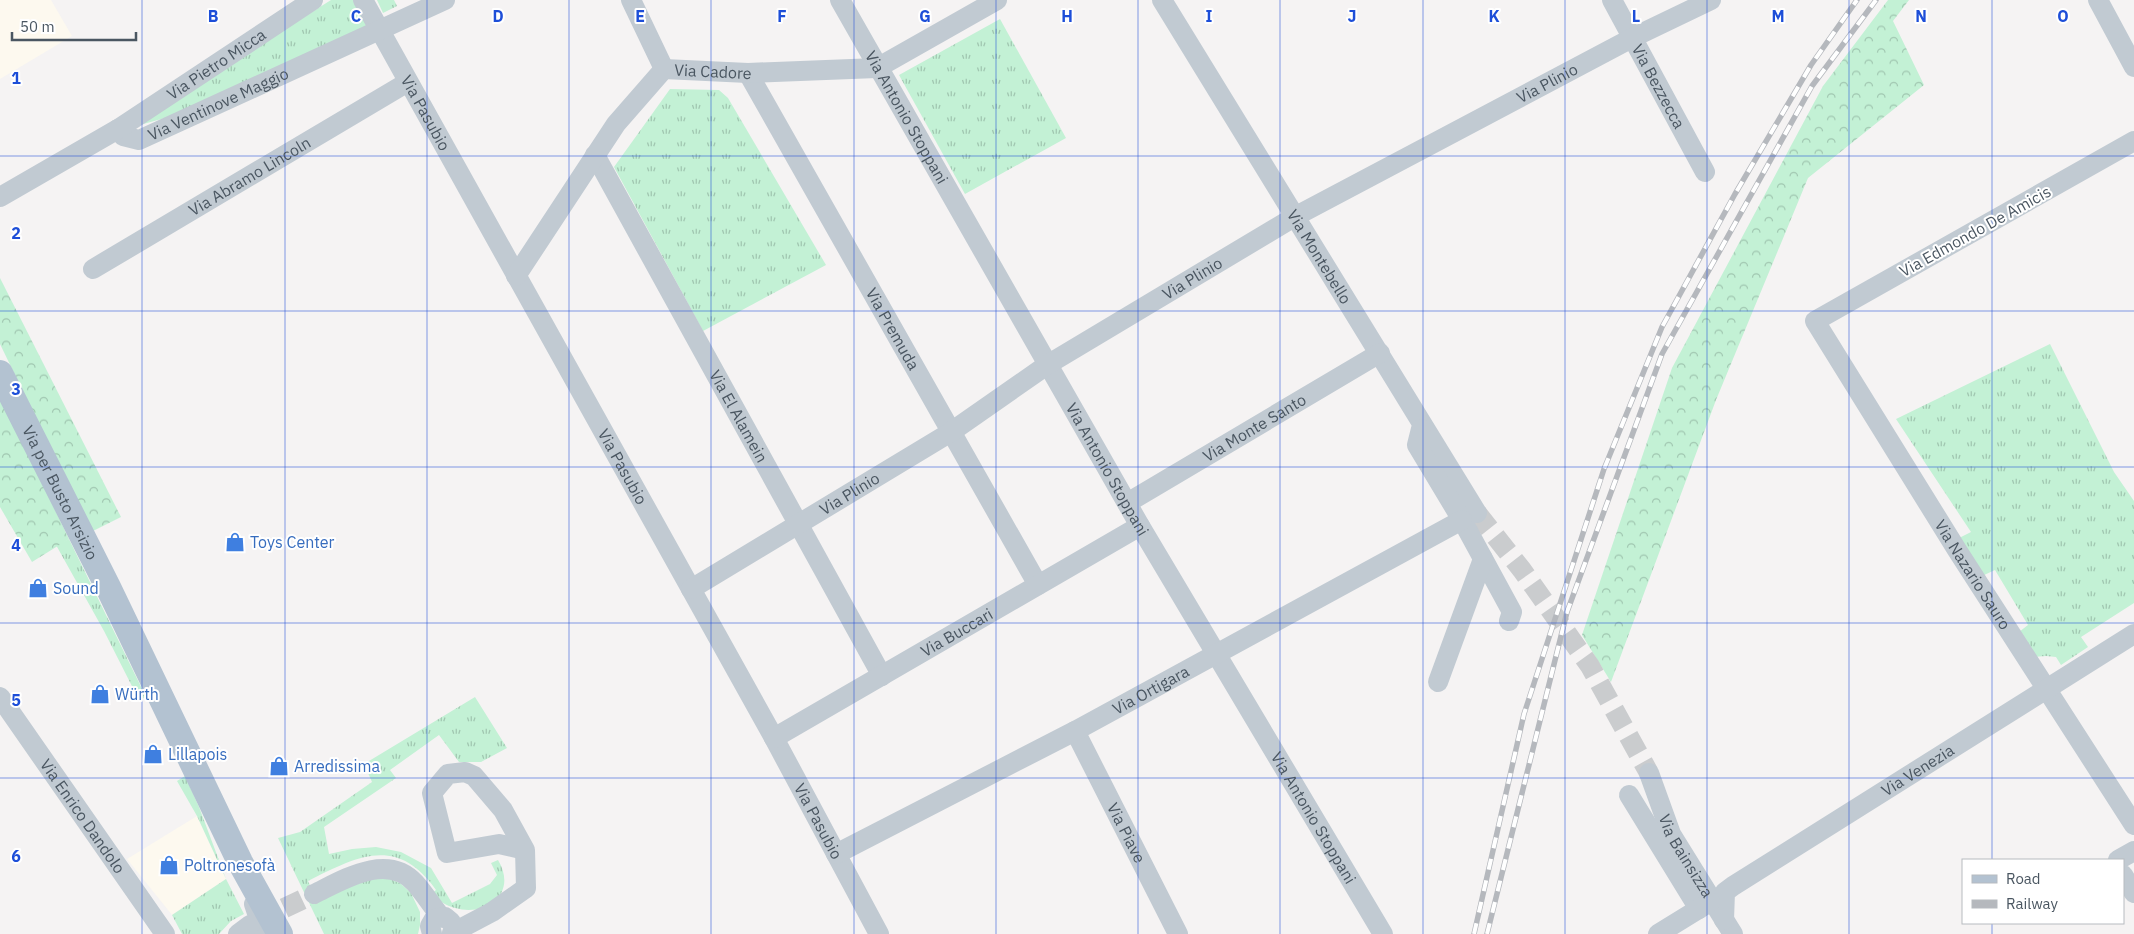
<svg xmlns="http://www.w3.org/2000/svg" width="2134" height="934" font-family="'IBM Plex Sans',sans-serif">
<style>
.commercial{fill:#fdf9ef}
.grass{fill:url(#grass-tufts)}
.forest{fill:url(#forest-crowns)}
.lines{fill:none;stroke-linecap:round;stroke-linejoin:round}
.minor-tunnel{stroke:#caccce;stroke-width:20;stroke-dasharray:20 10;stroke-linecap:butt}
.minor{stroke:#c1cad2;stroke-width:20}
.major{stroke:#b3c2d1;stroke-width:26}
.rail-casing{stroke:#b5b8bd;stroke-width:5.5}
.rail{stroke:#fff;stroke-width:4;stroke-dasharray:11;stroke-linecap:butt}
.grid{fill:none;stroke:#1d4ed8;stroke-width:1;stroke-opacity:0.55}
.labels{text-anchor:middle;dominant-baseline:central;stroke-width:4;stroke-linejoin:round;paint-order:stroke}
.street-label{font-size:16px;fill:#4a5661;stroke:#fff}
.shop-label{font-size:16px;fill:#366cbe;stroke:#fff;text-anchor:start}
.grid-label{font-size:16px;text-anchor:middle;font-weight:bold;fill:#1d4ed8;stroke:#fff;stroke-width:4;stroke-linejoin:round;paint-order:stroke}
</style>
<defs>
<pattern id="grass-tufts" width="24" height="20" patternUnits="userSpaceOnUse" patternTransform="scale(1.25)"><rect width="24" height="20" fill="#c3f1d5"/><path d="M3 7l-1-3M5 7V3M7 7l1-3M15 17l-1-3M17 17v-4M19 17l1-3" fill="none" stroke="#a0c6b0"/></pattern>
<pattern id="forest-crowns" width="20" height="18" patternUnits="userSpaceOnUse" patternTransform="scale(1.25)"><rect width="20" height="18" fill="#c3f1d5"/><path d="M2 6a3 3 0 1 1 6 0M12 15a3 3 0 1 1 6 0" fill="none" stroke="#a0c6b0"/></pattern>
</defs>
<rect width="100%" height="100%" fill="#f5f3f3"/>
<g class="commercial">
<path d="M0 0H51L72 36 0 79Z"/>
<path d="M197 816 226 879 172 915 127 859Z"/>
</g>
<g class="grass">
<path d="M331 0H354L369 26 183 113 129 128Z"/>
<path d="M377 0H394L397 6 383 13Z"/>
<path d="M1000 19 1066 138 965 194 899 75Z"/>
<path d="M670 89 719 90 728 98 826 265 703 331 614 167Z"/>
<path d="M2050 344 2114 472 2134 501V603L2081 637 2088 647 2061 665 2056 657 2046 656 2033 657 2019 632 2028 625 1995 570 1982 576 1959 538 1971 532 1896 419Z"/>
<path d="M69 539 146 697 139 700 104 631 56 545Z"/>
<path d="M475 697 507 748 481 762H459L439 735 390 770 396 778 324 827 329 854 352 849 376 847 401 852 431 868 452 903 490 884 497 875 491 863 498 860C518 893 487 917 455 908 446 906 438 900 431 894L436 890C397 835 358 856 308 881L316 899 343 885 382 876 400 883 411 893 420 912V925L418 934H324L278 838 300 832 372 782 364 764Z"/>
<path d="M185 776 199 807 226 879 244 914 231 921 219 934H182L172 915 226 879 197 816 177 781Z"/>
</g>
<g class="forest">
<path d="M1888 0H1909L1893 21 1924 85 1808 178 1716 400 1611 682 1582 635 1672 368 1823 86Z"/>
<path d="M0 278 121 517 91 532 0 344Z"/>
<path d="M0 395 69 539 32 562 0 507Z"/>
</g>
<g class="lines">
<g class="minor-tunnel">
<path d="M1477 513 1522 570 1590 666 1649 773"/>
<path d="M257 921 314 894"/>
</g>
<g class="minor">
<path id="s1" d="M363 0 774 738 879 934"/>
<path d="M631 0 664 69"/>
<path id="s2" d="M840 0 1140 526 1383 934"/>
<path id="s3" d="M1162 0 1477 513"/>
<path id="s4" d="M1612 0 1705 172"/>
<path d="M2098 0 2134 67"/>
<path id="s5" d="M748 73 1038 585"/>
<path id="s6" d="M118 129 123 136 139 140 445 0"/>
<path id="s7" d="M2134 141 1815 321 1957 550 2134 825"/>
<path id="s8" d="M595 155 882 676"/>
<path id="s9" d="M0 197 118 129 313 0"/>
<path id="s10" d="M93 269 408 82"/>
<path id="s11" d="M516 276 616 124 664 69 748 73 877 68 997 0"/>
<path d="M1421 429 1417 445 1462 520 1512 612 1509 621"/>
<path id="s12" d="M1127 503 1380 353"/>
<path id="s13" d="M691 589 951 432 1047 365 1296 216 1634 37 1711 0"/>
<path d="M1438 682 1483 559"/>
<path id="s14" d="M0 697 165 934"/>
<path id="s15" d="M1075 731 1178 934"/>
<path id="s16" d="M774 738 1140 526"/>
<path id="s17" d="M1649 773 1671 834 1733 934"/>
<path d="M1629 795 1699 909"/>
<path id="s18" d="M836 854 1075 731 1462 520"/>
<path d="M2118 860 2134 851"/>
<path d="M2123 875 2134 893"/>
<path d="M314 894C343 880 387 852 415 883 424 893 432 906 441 917"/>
<path d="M254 904 264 934"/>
<path id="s19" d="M1724 920 1725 892 1733 886 2134 634"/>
<path d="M452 933 492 912 526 888 525 850 503 810 474 776 465 772 448 774 432 793 447 853 499 844 525 850"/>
<path d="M238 934 250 925"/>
<path d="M432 934 430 926 434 919 445 917 451 922"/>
<path d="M1658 934 1710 902"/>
</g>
<path class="major" id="s20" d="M0 373 108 587 240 862 280 934"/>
<defs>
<g id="rail">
<path d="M1474 934 1524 714 1604 469 1662 327 1735 194 1811 65 1857 0"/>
<path d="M1487 934 1567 612 1662 354 1812 86 1876 0"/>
</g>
</defs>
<use href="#rail" class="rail-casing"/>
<use href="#rail" class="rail"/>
</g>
<path class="grid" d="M142 0V934M285 0V934M427 0V934M569 0V934M711 0V934M854 0V934M996 0V934M1138 0V934M1280 0V934M1423 0V934M1565 0V934M1707 0V934M1849 0V934M1992 0V860M0 156H2134M0 311H2134M0 467H2134M0 623H2134M0 778H2134M1992 923V934"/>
<defs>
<symbol id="shop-bare" viewBox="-9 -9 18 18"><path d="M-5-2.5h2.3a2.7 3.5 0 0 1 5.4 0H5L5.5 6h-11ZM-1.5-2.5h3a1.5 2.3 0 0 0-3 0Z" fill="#3f7fe0" stroke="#fff" stroke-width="2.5" paint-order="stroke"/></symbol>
</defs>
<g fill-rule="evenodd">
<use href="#shop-bare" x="221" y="528" width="28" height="28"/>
<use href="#shop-bare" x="24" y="574" width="28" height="28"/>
<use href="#shop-bare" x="86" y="680" width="28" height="28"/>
<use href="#shop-bare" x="139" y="740" width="28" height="28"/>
<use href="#shop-bare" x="265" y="752" width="28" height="28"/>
<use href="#shop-bare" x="155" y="851" width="28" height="28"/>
</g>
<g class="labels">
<g class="street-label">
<text stroke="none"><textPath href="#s9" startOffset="254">Via Pietro Micca</textPath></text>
<text stroke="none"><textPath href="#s11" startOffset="304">Via Cadore</textPath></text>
<text stroke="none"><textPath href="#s13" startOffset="995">Via Plinio</textPath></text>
<text stroke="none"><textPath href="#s4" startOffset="98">Via Bezzecca</textPath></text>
<text stroke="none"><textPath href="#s6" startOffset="112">Via Ventinove Maggio</textPath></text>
<text stroke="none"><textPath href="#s1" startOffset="129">Via Pasubio</textPath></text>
<text stroke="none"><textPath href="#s2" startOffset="135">Via Antonio Stoppani</textPath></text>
<text stroke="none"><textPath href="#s10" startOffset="182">Via Abramo Lincoln</textPath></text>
<text transform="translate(1975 231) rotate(-29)">Via Edmondo De Amicis</text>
<text stroke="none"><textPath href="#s3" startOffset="301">Via Montebello</textPath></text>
<text stroke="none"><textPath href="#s13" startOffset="590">Via Plinio</textPath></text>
<text stroke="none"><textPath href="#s5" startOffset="294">Via Premuda</textPath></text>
<text stroke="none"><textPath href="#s8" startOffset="298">Via El Alamein</textPath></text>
<text stroke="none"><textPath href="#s12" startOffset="148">Via Monte Santo</textPath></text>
<text stroke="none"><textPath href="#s1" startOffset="534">Via Pasubio</textPath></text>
<text stroke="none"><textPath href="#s2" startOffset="540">Via Antonio Stoppani</textPath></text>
<text stroke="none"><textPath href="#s20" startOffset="134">Via per Busto Arsizio</textPath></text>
<text stroke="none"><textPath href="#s13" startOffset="185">Via Plinio</textPath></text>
<text stroke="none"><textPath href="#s7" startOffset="665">Via Nazario Sauro</textPath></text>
<text stroke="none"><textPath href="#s16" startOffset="211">Via Buccari</textPath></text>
<text stroke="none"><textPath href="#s18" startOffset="355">Via Ortigara</textPath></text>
<text stroke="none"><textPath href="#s19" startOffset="256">Via Venezia</textPath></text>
<text stroke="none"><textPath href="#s14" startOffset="145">Via Enrico Dandolo</textPath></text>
<text stroke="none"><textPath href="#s2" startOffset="945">Via Antonio Stoppani</textPath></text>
<text stroke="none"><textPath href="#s1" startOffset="939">Via Pasubio</textPath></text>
<text stroke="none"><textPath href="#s15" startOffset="114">Via Piave</textPath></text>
<text stroke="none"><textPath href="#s17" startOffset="91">Via Bainsizza</textPath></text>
</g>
<g class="shop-label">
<text x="250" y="542">Toys Center</text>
<text x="53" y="588">Sound</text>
<text x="115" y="694">Würth</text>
<text x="168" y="754">Lillapois</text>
<text x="294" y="766">Arredissima</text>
<text x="184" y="865">Poltronesofà</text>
</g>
</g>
<g class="grid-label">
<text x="213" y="22">B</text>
<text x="356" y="22">C</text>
<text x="498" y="22">D</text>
<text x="640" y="22">E</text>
<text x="782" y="22">F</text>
<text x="925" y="22">G</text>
<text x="1067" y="22">H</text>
<text x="1209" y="22">I</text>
<text x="1352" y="22">J</text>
<text x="1494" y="22">K</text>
<text x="1636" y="22">L</text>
<text x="1778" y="22">M</text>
<text x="1921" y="22">N</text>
<text x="2063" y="22">O</text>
<text x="16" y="84">1</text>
<text x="16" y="239">2</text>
<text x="16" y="395">3</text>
<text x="16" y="551">4</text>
<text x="16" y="706">5</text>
<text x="16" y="862">6</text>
</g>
<rect x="1962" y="859" width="162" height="65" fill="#ffffff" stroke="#b7bbc0"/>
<rect x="1972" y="875" width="25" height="8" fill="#b3c2d1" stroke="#b7bbc0"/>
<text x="2006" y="884" font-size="15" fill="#4a5661">Road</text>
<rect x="1972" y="900" width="25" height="8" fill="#b5b8bd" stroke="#b7bbc0"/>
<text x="2006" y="909" font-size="15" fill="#4a5661">Railway</text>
<path d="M12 32v8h124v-8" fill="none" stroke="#4a5661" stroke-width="2.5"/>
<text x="20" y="32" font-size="15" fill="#4a5661" stroke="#ffffff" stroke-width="4" paint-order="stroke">50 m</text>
</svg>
